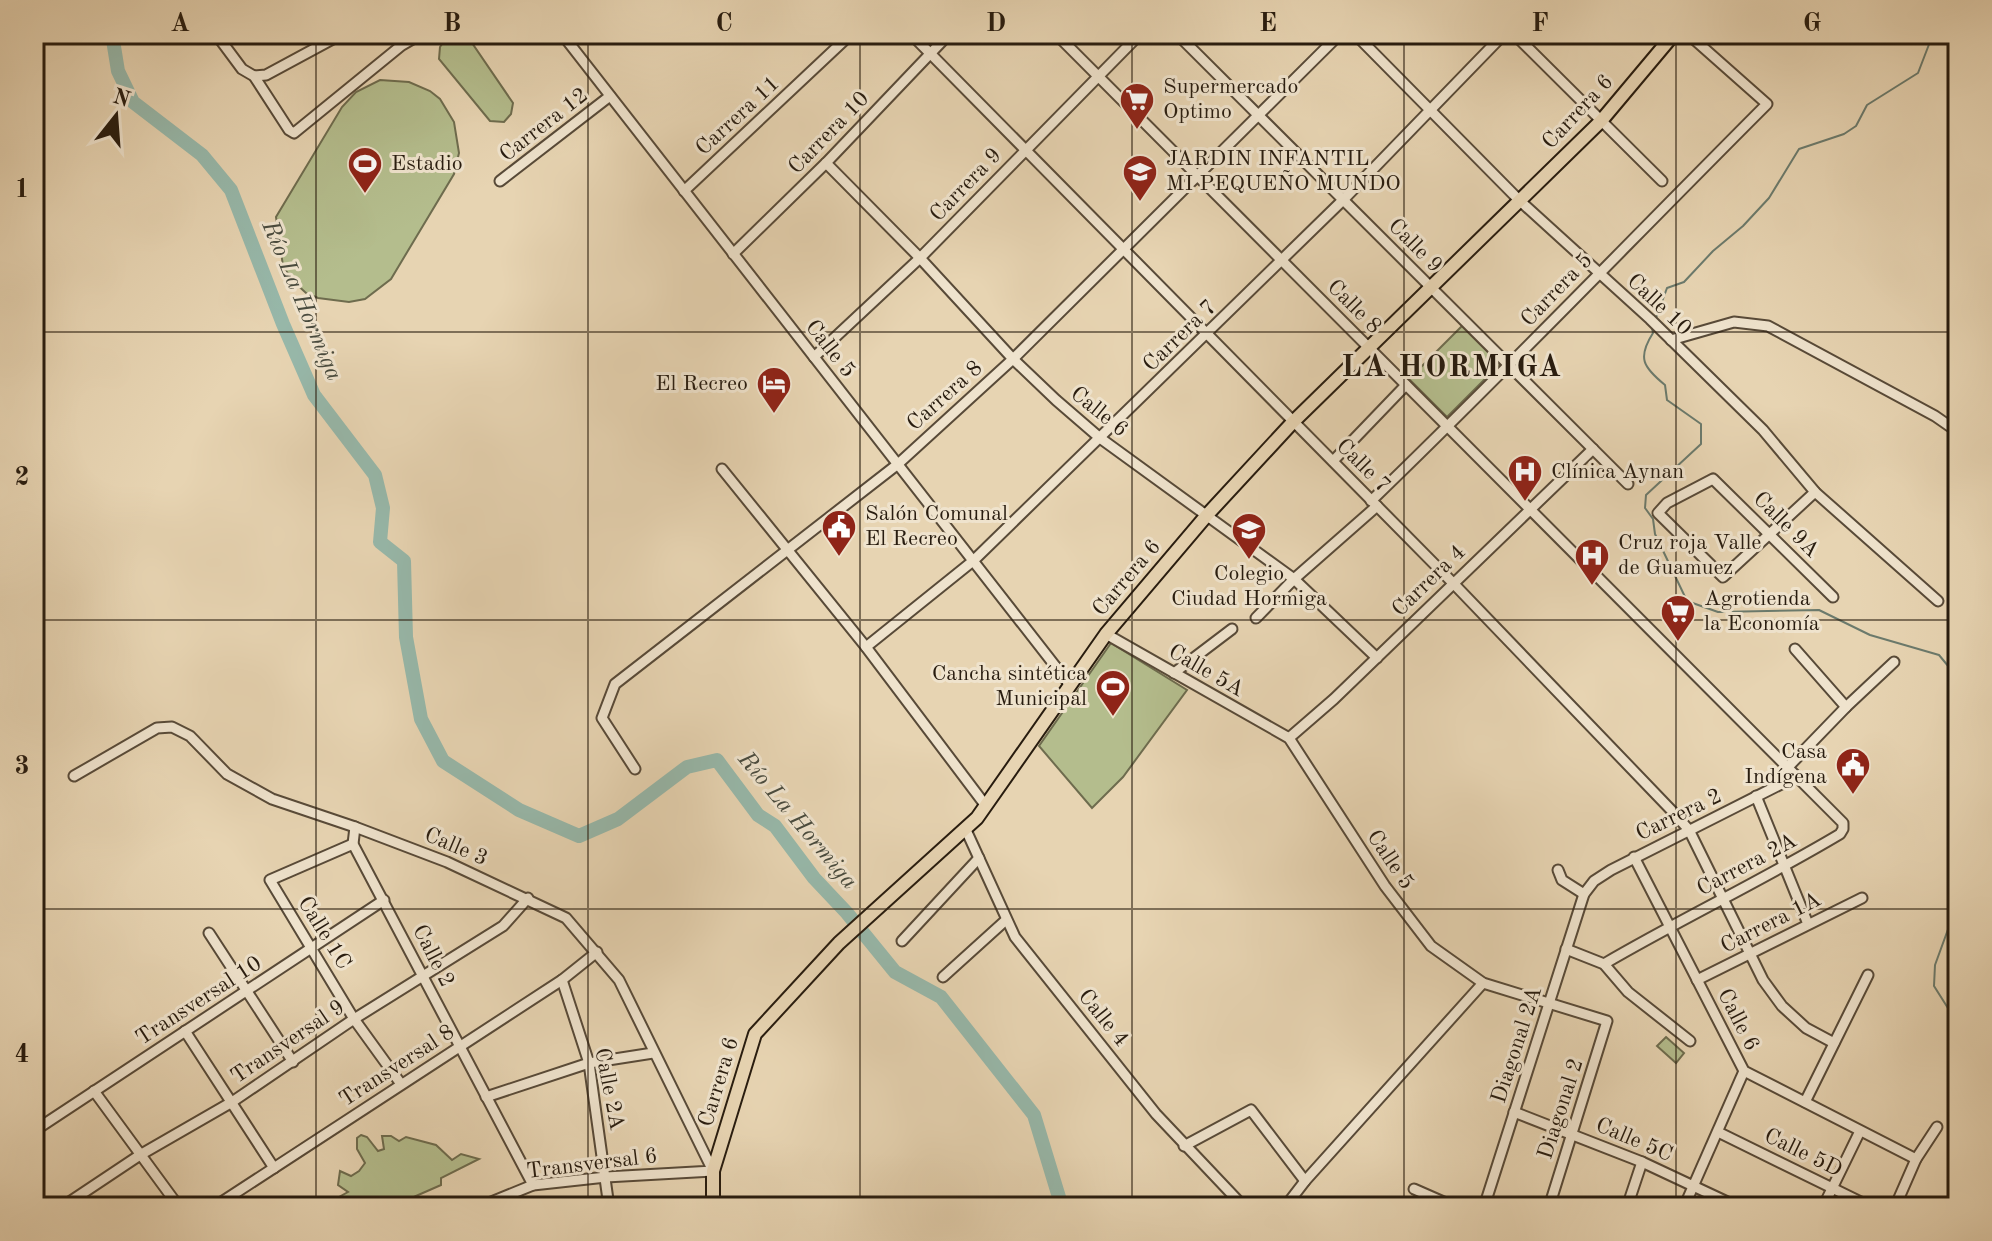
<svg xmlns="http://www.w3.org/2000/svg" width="1992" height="1241" font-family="'Old Standard TT',serif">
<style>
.green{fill:#b4bd8d;stroke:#6e6c4e;stroke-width:2}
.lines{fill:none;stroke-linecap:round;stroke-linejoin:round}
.stream{stroke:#6b7a6c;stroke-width:2}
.river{stroke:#97b8aa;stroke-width:14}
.minor-casing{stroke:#584a38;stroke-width:13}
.major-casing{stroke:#281c0f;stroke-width:16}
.minor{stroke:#efe3cd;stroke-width:9}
.major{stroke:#e7d4b2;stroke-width:12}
.grid{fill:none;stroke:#281c0f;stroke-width:2;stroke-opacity:0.55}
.labels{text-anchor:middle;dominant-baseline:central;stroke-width:6;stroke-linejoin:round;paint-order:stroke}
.poi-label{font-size:22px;fill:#281c0f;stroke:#efe3cd;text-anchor:start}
.street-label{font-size:22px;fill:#281c0f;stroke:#efe3cd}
.water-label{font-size:24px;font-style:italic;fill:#494b3e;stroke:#efe3cd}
.district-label{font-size:30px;font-weight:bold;letter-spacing:2px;fill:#281c0f;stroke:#efe3cd}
.neatline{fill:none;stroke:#281c0f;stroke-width:3}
.grid-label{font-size:26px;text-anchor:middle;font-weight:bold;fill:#281c0f}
</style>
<rect width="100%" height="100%" fill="#e7d4b2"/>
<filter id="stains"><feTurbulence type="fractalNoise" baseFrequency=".0025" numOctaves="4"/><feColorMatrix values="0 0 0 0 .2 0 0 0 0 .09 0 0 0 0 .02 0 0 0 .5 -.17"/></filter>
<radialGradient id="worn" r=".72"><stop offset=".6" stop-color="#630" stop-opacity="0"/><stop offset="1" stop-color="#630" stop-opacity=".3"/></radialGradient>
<g class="green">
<path d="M460 34 472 43 513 103 511 114 504 122 490 121 439 59 440 47 446 38Z"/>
<path d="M380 80 409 82 430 91 440 99 454 122 459 153 454 174 391 279 365 299 349 302 318 298 306 293 292 280 283 266 276 217 342 107 356 92Z"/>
<path d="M1462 326 1500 364 1447 417 1409 379Z"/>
<path d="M1111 643 1187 690 1123 777 1092 808 1039 746Z"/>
<path d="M1666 1037 1684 1053 1676 1063 1657 1046Z"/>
<path d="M361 1135 367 1137 378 1151 384 1149 382 1136H391L399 1141 406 1137 436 1145 452 1160 461 1154 479 1159 441 1178V1185L391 1207H328L330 1202 348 1192 338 1185 340 1171 351 1176 359 1171 365 1163 357 1149V1138Z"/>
</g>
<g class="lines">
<g class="stream">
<path d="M1656 318 1667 288 1684 282 1713 251 1743 226 1769 198 1799 149 1844 134 1856 126 1867 105 1918 73 1933 34"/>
<path d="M1652 328 1653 333C1637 358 1643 367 1665 385L1667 400 1701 424V444L1646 495 1645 508 1653 519 1655 534 1687 601 1718 612 1819 610 1870 635 1939 655 1958 678"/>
<path d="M1958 902 1935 965 1934 986 1958 1024"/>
</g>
<path class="river" d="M112 34 118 71 133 102 202 155 231 190 283 324 314 395 375 475 383 508 380 542 404 561 406 637 421 719 443 761 519 810 579 836 618 819 687 767 717 760 758 815 775 826 814 878 847 913 895 972 941 997 1034 1115 1062 1207"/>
<defs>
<g id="minor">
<path d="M216 34 242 69 254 76 289 130 294 133 402 45 421 34"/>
<path d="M562 34 1070 685"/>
<path d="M911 34 1453 583 1673 812 1689 830 1763 980 1782 1006 1806 1028 1834 1043"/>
<path d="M1056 34 1843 823V829L1840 834C1763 880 1681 919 1604 964"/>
<path d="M1177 34 1628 484"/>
<path d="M1355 34 1519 200 1650 319 1763 430 1815 492 1938 601"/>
<path d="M1514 34 1662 181"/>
<path d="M254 76 266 75 342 34"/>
<path d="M826 163 920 258 1013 359 1056 400 1100 438 1294 579 1377 658"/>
<path d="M500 181 610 96"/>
<path d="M684 191 851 34"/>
<path d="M733 254 826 163 949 34"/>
<path d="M1671 340 1734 322 1768 326 1935 416 1958 432"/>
<path d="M814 357 920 258 1140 34"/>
<path d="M1333 461 1406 385"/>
<path d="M722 469 866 647 986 806"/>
<path d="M1815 492 1723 577 1658 513 1667 503 1713 479 1833 597"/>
<path d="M1371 501C1506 371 1635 236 1767 104L1688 34"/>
<path d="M1256 618 1294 579 1377 506"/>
<path d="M1106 634 1289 738 1385 886 1431 946 1483 983 1607 1021 1549 1207"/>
<path d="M866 647 973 561 1343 200 1504 34"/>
<path d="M1795 649 1846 707"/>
<path d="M1174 673 1232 629"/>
<path d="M1289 738 1334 699 1593 449"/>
<path d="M1788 767 1846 707 1894 662"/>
<path d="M635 769 602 718 615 684 898 464 1013 359 1340 34"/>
<path d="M74 776 157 728 172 727 190 736 227 774 272 799 355 827 447 862 566 918 619 980 713 1171 606 1177 533 1185 479 1207"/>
<path d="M1756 796 1808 924"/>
<path d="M355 827 353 844 533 1185"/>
<path d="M966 830 1015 937 1156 1114 1244 1207"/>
<path d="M353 844 270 880 354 1019 401 1084"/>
<path d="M1634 857 1744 1071 1916 1159"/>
<path d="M1558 870 1562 880 1584 894"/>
<path d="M209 933 293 1062"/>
<path d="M902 941 979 858"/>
<path d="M1566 949 1604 964 1628 992 1690 1041"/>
<path d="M943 977 1006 920"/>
<path d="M562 980 589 1063 609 1207"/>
<path d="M1697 980 1862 898"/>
<path d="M185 1031 274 1168"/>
<path d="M94 1091 179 1207"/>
<path d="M486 1097 589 1063 653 1053"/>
<path d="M1805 1102 1868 975"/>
<path d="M1514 1112 1642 1162 1738 1207"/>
<path d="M34 1131 384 900"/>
<path d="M1718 1132 1871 1207"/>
<path d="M1184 1146 1251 1110 1305 1181"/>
<path d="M1414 1189 1455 1207"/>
<path d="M62 1207 140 1155 232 1102 354 1019 503 926 528 898"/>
<path d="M214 1207 562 980 597 952"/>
<path d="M1285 1207 1305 1181 1483 983"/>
<path d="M1484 1207 1584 894 1594 881 1611 870 1797 776"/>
<path d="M1627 1207 1642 1162"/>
<path d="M1684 1207 1744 1071"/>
<path d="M1823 1207 1860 1131"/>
<path d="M1895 1207 1916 1159 1937 1127"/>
</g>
<path id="major" d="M713 1207V1171L755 1034 839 943 977 818 1106 634 1207 515 1293 422 1601 121 1674 34"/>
</defs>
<use href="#minor" class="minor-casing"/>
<use href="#major" class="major-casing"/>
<use href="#minor" class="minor"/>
<use href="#major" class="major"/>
</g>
<path class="grid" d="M316 34V1207M588 34V1207M860 34V1207M1132 34V1207M1404 34V1207M1676 34V1207M34 332H1958M34 620H1958M34 909H1958"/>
<defs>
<symbol id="supermarket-pin" viewBox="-11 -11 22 30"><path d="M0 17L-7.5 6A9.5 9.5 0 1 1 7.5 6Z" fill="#8f2418" stroke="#efe3cd"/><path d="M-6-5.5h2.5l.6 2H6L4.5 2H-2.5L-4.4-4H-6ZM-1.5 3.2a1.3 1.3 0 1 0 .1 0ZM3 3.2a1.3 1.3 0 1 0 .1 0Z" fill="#fff"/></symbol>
<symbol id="stadium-pin" viewBox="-11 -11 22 30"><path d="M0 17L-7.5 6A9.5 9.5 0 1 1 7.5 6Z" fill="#8f2418" stroke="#efe3cd"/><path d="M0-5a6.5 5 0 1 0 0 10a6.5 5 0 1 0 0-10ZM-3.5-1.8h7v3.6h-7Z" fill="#fff"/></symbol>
<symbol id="school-pin" viewBox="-11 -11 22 30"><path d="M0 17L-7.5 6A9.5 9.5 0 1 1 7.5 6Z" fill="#8f2418" stroke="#efe3cd"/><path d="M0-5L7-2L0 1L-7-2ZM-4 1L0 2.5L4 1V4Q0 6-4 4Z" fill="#fff"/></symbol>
<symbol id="hotel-pin" viewBox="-11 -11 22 30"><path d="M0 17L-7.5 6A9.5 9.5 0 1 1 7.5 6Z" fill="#8f2418" stroke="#efe3cd"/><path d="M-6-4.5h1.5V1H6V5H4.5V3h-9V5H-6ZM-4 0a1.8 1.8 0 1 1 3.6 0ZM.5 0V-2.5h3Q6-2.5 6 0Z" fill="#fff"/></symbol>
<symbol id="hospital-pin" viewBox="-11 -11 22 30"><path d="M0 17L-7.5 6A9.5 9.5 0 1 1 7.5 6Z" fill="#8f2418" stroke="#efe3cd"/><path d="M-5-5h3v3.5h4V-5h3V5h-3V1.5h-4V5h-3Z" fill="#fff"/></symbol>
<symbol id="civic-pin" viewBox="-11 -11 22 30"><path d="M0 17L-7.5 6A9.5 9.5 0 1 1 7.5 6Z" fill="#8f2418" stroke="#efe3cd"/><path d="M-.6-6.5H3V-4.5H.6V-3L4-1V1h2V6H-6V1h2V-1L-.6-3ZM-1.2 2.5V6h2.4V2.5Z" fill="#fff"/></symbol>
</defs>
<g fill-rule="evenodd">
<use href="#supermarket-pin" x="1117" y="80" width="40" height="54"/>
<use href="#stadium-pin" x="345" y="144" width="40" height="54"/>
<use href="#school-pin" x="1120" y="152" width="40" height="54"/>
<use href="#hotel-pin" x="754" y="364" width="40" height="54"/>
<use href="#hospital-pin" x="1505" y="452" width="40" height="54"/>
<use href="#civic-pin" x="819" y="507" width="40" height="54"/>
<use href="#school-pin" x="1229" y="510" width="40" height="54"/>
<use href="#hospital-pin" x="1572" y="536" width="40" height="54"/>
<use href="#supermarket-pin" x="1658" y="592" width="40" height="54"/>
<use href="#stadium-pin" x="1093" y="667" width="40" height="54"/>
<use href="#civic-pin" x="1833" y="745" width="40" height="54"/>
</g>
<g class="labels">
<g class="poi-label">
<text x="1163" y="87">Supermercado<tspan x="1163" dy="25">Optimo</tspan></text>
<text x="1166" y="159">JARDIN INFANTIL<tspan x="1166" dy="25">MI PEQUEÑO MUNDO</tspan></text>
<text x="391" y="164">Estadio</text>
<text x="748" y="384" text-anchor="end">El Recreo</text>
<text x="1551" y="472">Clínica Aynan</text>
<text x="865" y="514">Salón Comunal<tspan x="865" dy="25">El Recreo</tspan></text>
<text x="1618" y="543">Cruz roja Valle<tspan x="1618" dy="25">de Guamuez</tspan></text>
<text x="1249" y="574" text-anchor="middle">Colegio<tspan x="1249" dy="25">Ciudad Hormiga</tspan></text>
<text x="1704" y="599">Agrotienda<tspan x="1704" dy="25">la Economía</tspan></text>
<text x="1087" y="674" text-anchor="end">Cancha sintética<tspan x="1087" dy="25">Municipal</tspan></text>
<text x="1827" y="752" text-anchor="end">Casa<tspan x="1827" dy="25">Indígena</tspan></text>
</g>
<g class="street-label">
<text transform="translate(1578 112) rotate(-47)">Carrera 6</text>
<text transform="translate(738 116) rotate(-43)">Carrera 11</text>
<text transform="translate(544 125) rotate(-38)">Carrera 12</text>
<text transform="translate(829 133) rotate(-46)">Carrera 10</text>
<text transform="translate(966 185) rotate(-46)">Carrera 9</text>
<text transform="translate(1415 246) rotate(45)">Calle 9</text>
<text transform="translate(1557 290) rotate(-46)">Carrera 5</text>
<text transform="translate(1659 305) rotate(43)">Calle 10</text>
<text transform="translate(1354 307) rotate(45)">Calle 8</text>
<text transform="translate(1180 336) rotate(-44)">Carrera 7</text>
<text transform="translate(830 349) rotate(52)">Calle 5</text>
<text transform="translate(945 396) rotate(-42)">Carrera 8</text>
<text transform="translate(1099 412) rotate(39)">Calle 6</text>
<text transform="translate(1363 466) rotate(45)">Calle 7</text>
<text transform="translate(1786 525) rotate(45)">Calle 9A</text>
<text transform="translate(1127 578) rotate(-50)">Carrera 6</text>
<text transform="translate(1429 581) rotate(-44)">Carrera 4</text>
<text transform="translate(1206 671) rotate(30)">Calle 5A</text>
<text transform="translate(1679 815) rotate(-26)">Carrera 2</text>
<text transform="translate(456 847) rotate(23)">Calle 3</text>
<text transform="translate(1390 860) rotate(56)">Calle 5</text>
<text transform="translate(1747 865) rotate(-28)">Carrera 2A</text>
<text transform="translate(1771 923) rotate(-27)">Carrera 1A</text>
<text transform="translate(324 933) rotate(58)">Calle 1C</text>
<text transform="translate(433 956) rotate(63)">Calle 2</text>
<text transform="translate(199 1001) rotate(-33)">Transversal 10</text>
<text transform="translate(1103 1018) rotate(51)">Calle 4</text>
<text transform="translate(1738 1020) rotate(63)">Calle 6</text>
<text transform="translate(288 1042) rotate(-34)">Transversal 9</text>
<text transform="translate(1517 1045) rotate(-72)">Diagonal 2A</text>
<text transform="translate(397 1066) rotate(-33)">Transversal 8</text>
<text transform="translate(719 1082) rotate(-73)">Carrera 6</text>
<text transform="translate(609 1089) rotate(79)">Calle 2A</text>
<text transform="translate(1561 1109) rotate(-72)">Diagonal 2</text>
<text transform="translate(1634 1140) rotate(23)">Calle 5C</text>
<text transform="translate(1803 1153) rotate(26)">Calle 5D</text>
<text transform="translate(592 1164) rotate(-7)">Transversal 6</text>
</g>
<g class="water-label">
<text transform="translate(301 301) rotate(67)">Río La Hormiga</text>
<text transform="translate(797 821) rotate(50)">Río La Hormiga</text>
</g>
<g class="district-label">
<text x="1452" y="368">LA HORMIGA</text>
</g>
</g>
<rect width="1992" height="1241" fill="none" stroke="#e7d4b2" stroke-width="88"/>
<g transform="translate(116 116) rotate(17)" stroke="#efe3cd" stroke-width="6" paint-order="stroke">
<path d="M0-6L14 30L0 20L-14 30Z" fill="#281c0f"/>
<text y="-12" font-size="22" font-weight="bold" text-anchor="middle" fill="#281c0f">N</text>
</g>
<rect x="44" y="44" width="1904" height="1153" class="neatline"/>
<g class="grid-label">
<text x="180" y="31">A</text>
<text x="452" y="31">B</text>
<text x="724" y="31">C</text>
<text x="996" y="31">D</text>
<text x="1268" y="31">E</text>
<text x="1540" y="31">F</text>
<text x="1812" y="31">G</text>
<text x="22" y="197">1</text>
<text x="22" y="485">2</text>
<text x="22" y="774">3</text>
<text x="22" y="1062">4</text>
</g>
<rect width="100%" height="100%" filter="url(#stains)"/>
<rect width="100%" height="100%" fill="url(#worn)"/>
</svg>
